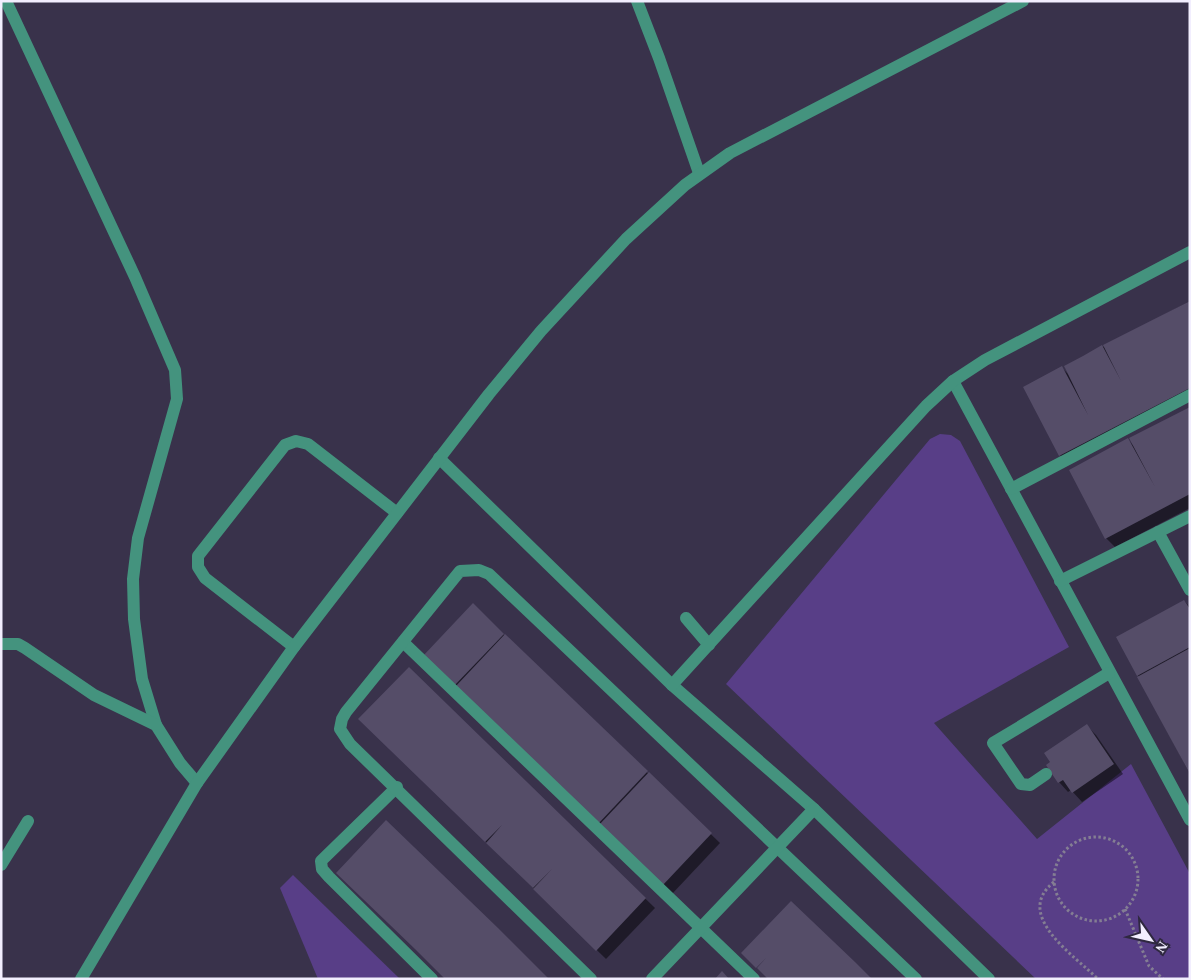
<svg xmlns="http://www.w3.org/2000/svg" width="1191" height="980" font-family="Georgia,serif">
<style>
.green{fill:#583e87}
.shadow{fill:#0007}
.building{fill:#554d68}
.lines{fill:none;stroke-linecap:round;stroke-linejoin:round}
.path{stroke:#847e93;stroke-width:3;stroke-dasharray:2.5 2.5;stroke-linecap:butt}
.minor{stroke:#44937e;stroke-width:12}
</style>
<rect width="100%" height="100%" fill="#39324b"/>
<g class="green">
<path d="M940 434 951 435 960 441 1069 647 934 723 1037 839 1131 764 1190 874V979H1036L726 684 930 439Z"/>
<path d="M293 875 400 979H318L280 888Z"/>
</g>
<g class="shadow">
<path d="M1190 301V401L1069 464 1060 455 1062 368 1068 374 1065 367Z"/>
<path d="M1190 408V508L1115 547 1106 538 1128 440 1134 446Z"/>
<path d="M1184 601 1190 607V774L1118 637Z"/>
<path d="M473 605 720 843 672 894 434 665Z"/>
<path d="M409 669 655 908 606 959 360 719Z"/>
<path d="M1087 726 1096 735 1123 774 1082 802 1071 790 1068 792 1059 782 1048 766Z"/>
</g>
<g class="building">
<path d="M1190 301V388L1059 456 1023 387 1062 366 1088 415 1064 366 1083 356 1102 391 1083 356 1102 345 1121 381 1103 345Z"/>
<path d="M1190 407V494L1105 539 1069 470 1128 438 1155 487 1129 438Z"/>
<path d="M1184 600 1190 609V647L1137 676 1116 637Z"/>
<path d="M473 603 504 634 454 686 423 656Z"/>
<path d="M505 634 648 771 598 824 455 687Z"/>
<path d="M1190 648V774L1137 677Z"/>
<path d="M409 667 646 898 596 951 533 889 552 869 533 888 486 843 502 825 485 842 358 719Z"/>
<path d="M1087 724 1114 764 1072 793 1063 780 1058 783 1046 765 1050 762 1044 753Z"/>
<path d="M649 772 712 833 662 886 599 825Z"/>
<path d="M386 820 498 928 549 979H445L415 949 336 873Z"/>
<path d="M791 901 855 962 872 979H768L757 968 766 958 756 968 741 953Z"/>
<path d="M722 971 729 979H715Z"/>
</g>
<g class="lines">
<g class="path">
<circle cx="1096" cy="879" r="42"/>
<path d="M1054 882C1012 915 1075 956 1098 979"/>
<path d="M1125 909 1149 966 1163 979"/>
</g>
<g class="minor">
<path d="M6 1 135 277 175 370 177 399 138 538 133 579 134 619 142 679 156 725"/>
<path d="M637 1 659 58 699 173"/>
<path d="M953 381 1190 820"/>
<path d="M439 458 672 685 814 809 989 979"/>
<path d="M1011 489 1190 395"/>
<path d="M1158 532 1190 590"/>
<path d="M1060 581 1190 516"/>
<path d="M686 618 709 645"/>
<path d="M403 642 754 979"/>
<path d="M1 644H18L25 648 94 695 156 725 180 763 197 783"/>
<path d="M294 647 205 578 198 567V556L285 445 296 441 308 444 397 513"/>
<path d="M672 685 926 406 953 381 985 360 1190 252"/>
<path d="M1046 774 1030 785 1021 784 993 743 1109 673"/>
<path d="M397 787 321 861 322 869 329 877 432 979"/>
<path d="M1 865 28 821"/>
<path d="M81 979 197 783 294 647 489 394 541 331 626 239 685 185 730 153 1023 1"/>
<path d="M591 979 350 744 340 729 342 719 346 712 460 571 479 570 489 574 916 979"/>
<path d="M652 979 814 809"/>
</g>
</g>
<rect width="1191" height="980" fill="none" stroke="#f2eefe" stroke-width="5"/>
<g transform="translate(1151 940) rotate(124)" stroke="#2f2840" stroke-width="4" paint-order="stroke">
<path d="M0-4L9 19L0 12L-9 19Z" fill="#f2eefe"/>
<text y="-8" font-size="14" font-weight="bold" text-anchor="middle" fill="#f2eefe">N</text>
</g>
</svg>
